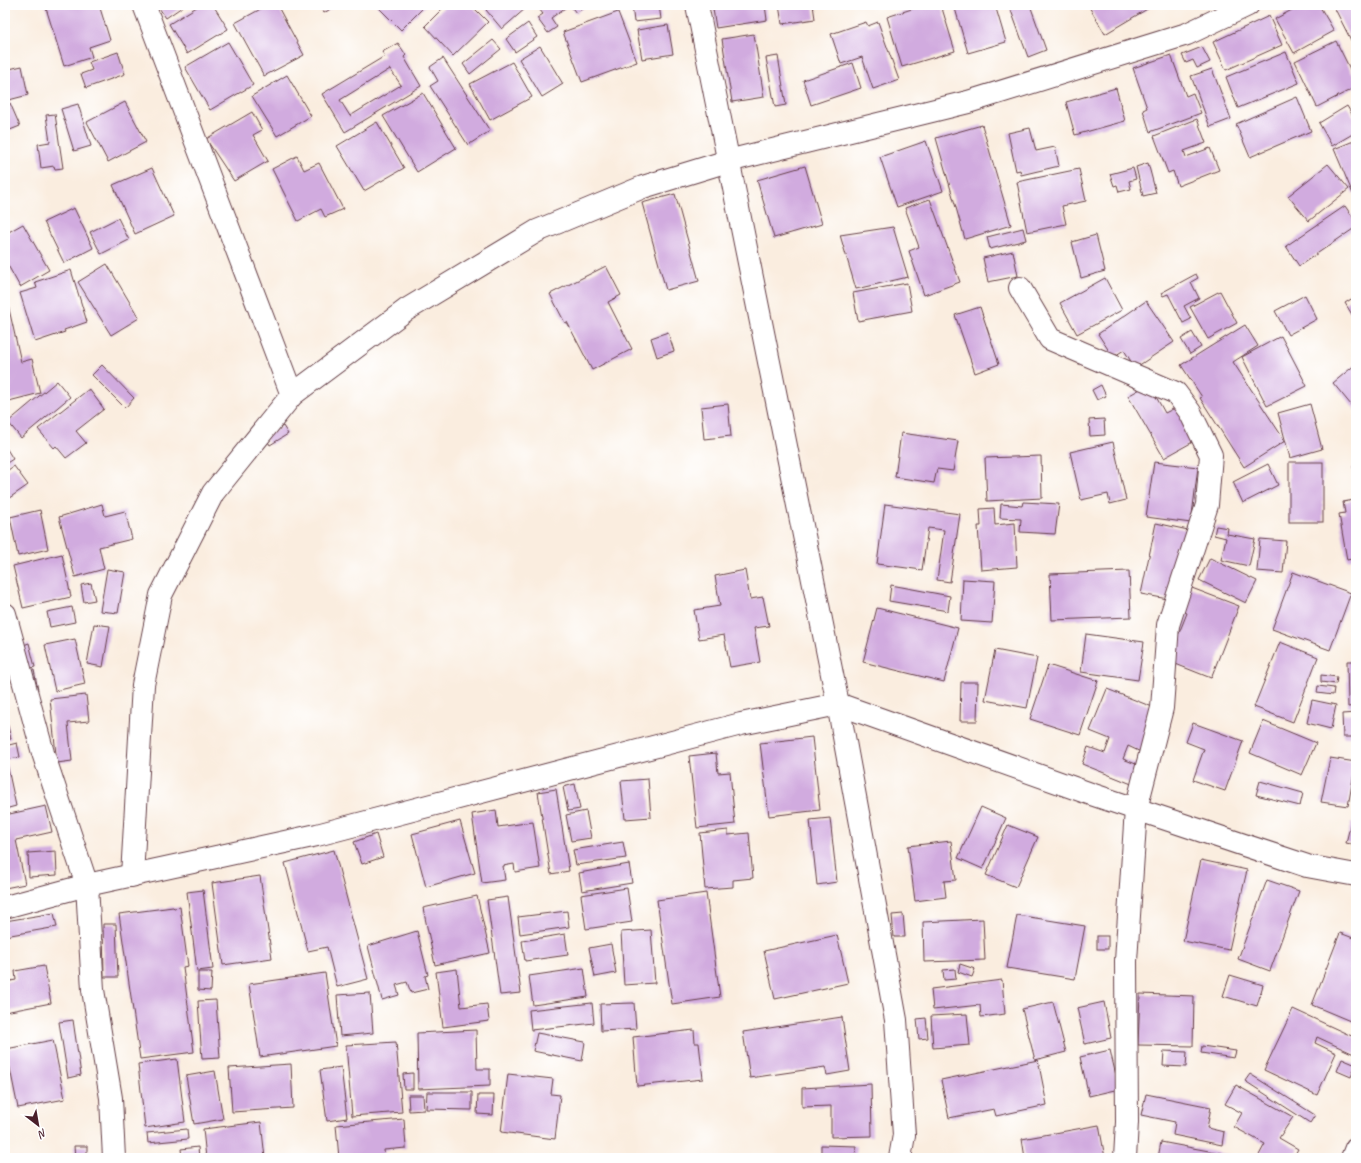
<svg xmlns="http://www.w3.org/2000/svg" width="1361" height="1163" font-family="Caveat,sans-serif">
<style>
.building{fill:#d1abdf;fill-rule:evenodd}
.lines{fill:none;stroke-linecap:round;stroke-linejoin:round}
.street-casing{stroke:#643e46;stroke-width:24}
.street{stroke:#fff;stroke-width:22}
</style>
<rect width="100%" height="100%" fill="#fff"/>
<filter id="ink" filterUnits="userSpaceOnUse"><feTurbulence type="fractalNoise" baseFrequency=".025" numOctaves="2"/><feDisplacementMap in="SourceGraphic" scale="8" xChannelSelector="R" yChannelSelector="G"/><feConvolveMatrix kernelMatrix="1 2 1 2 8 2 1 2 1" color-interpolation-filters="sRGB"/></filter>
<filter id="wash" filterUnits="userSpaceOnUse"><feTurbulence type="fractalNoise" baseFrequency=".012" numOctaves="4" result="noise"/><feDisplacementMap in="SourceGraphic" scale="16" xChannelSelector="R" yChannelSelector="G"/><feGaussianBlur stdDeviation="0.9" result="paint"/><feColorMatrix in="noise" values="0 0 0 0 0 0 0 0 0 0 0 0 0 0 0 0 0 1.4 0 .05"/><feComposite in="paint" operator="in"/></filter>
<g filter="url(#wash)">
<rect width="100%" height="100%" fill="#faeddf"/>
<g id="blocks">
<g class="building">
<path d="M45 5H99L110 40 89 47 92 57 64 66Z"/>
<path d="M157 5H185L166 18Z"/>
<path d="M200 5H213L228 29 187 54 169 24Z"/>
<path d="M268 5H277L304 55 264 76 235 23Z"/>
<path d="M318 5H337L324 13Z"/>
<path d="M376 5H426L401 30Z"/>
<path d="M446 5H471L488 22 453 56 425 26Z"/>
<path d="M491 5H523L526 8 502 29 486 10Z"/>
<path d="M536 5H569L551 18 557 27 548 33 537 18 543 14Z"/>
<path d="M570 5H588L576 13Z"/>
<path d="M632 5H659L661 19 634 22Z"/>
<path d="M735 5H765L767 20 716 28 713 9Z"/>
<path d="M779 5H813L815 19 782 24Z"/>
<path d="M924 5H941L955 51 902 67 887 17Z"/>
<path d="M954 5H995L1006 42 968 53Z"/>
<path d="M1009 5H1030L1046 50 1028 57Z"/>
<path d="M1088 5H1154L1105 34Z"/>
<path d="M1301 5H1319L1334 31 1294 53 1275 19Z"/>
<path d="M1333 5H1356V50Z"/>
<path d="M618 12 637 62 582 82 563 32Z"/>
<path d="M1269 16 1282 45 1226 70 1213 42Z"/>
<path d="M866 22 868 26 878 22 899 80 873 89 862 57 841 64 831 34Z"/>
<path d="M528 23 537 37 515 52 506 39Z"/>
<path d="M668 25 673 54 642 59 637 30Z"/>
<path d="M754 34 764 97 732 102 722 39Z"/>
<path d="M493 40 501 49 470 74 463 64Z"/>
<path d="M1336 41 1356 81V87L1317 107 1295 61Z"/>
<path d="M228 42 253 85 210 110 185 67Z"/>
<path d="M398 43 406 55 404 57 421 86 345 132 322 94 385 56 382 52ZM390 69 401 85 350 116 340 100Z"/>
<path d="M540 46 563 84 542 97 519 59Z"/>
<path d="M1202 47 1210 62 1197 68 1193 60 1186 63 1182 55Z"/>
<path d="M118 52 125 74 86 88 81 74 92 70 89 62Z"/>
<path d="M1286 52 1299 83 1238 108 1226 77Z"/>
<path d="M1171 55 1186 96 1193 93 1201 113 1150 132 1143 110 1147 108 1133 68Z"/>
<path d="M778 56 786 105 775 107 766 58Z"/>
<path d="M443 58 490 131 468 145 430 86 438 81 430 67Z"/>
<path d="M512 62 532 97 490 120 470 84Z"/>
<path d="M853 63 861 88 811 105 803 80Z"/>
<path d="M22 66 28 95 5 101V70Z"/>
<path d="M1212 69 1231 119 1210 127 1191 76Z"/>
<path d="M287 75 311 116 277 136 252 96Z"/>
<path d="M1116 88 1125 121 1075 135 1066 102Z"/>
<path d="M423 93 456 148 417 172 383 116Z"/>
<path d="M1297 97 1311 131 1250 157 1236 124Z"/>
<path d="M125 102 146 142 108 162 87 122Z"/>
<path d="M10 103 20 126 5 132V105Z"/>
<path d="M78 104 91 146 74 151 61 109Z"/>
<path d="M1347 106 1356 121V132L1332 146 1319 123Z"/>
<path d="M252 112 262 130 253 135 268 161 234 181 206 139Z"/>
<path d="M55 114 63 168 55 169 54 166 41 168 38 144 50 142 46 115Z"/>
<path d="M1197 119 1206 143 1184 151 1186 157 1210 148 1219 170 1178 186 1173 171 1168 173 1154 136Z"/>
<path d="M377 122 404 168 364 191 337 146Z"/>
<path d="M982 125 1011 225 965 239 936 138Z"/>
<path d="M1030 128 1036 151 1055 147 1059 166 1021 175 1020 170 1016 171 1008 133Z"/>
<path d="M1356 140V192L1353 194 1334 149Z"/>
<path d="M926 141 943 191 897 207 880 157Z"/>
<path d="M297 156 304 170 319 163 343 209 325 217 321 209 298 221 272 169Z"/>
<path d="M1148 163 1156 193 1143 196 1136 167Z"/>
<path d="M1328 164 1349 189 1309 221 1288 196Z"/>
<path d="M805 166 822 224 774 238 757 180Z"/>
<path d="M152 168 174 216 135 234 113 185Z"/>
<path d="M1133 168 1136 179 1129 181 1131 189 1119 192 1117 185 1114 186 1110 174Z"/>
<path d="M1079 169 1086 201 1062 206 1066 224 1027 232 1017 182Z"/>
<path d="M675 194 699 281 666 290 642 203Z"/>
<path d="M930 199 960 282 924 295 909 251 919 247 905 208Z"/>
<path d="M1345 206 1356 222V227L1299 266 1286 246Z"/>
<path d="M74 208 93 248 64 263 44 222Z"/>
<path d="M118 218 129 240 101 254 90 232Z"/>
<path d="M23 224 49 270 20 287 5 260V234Z"/>
<path d="M893 227 908 277 856 289 840 235Z"/>
<path d="M1023 228 1026 240 990 249 987 237Z"/>
<path d="M1096 235 1105 271 1081 278 1072 242Z"/>
<path d="M1013 251 1018 276 988 282 983 258Z"/>
<path d="M107 264 139 318 111 335 78 282Z"/>
<path d="M606 266 621 295 608 302 632 349 592 370 567 322 565 323 550 294Z"/>
<path d="M71 270 87 322 64 330 65 332 35 342 20 293 37 288 35 282Z"/>
<path d="M1196 274 1198 278 1191 282 1199 298 1184 306 1191 319 1183 323 1168 294 1163 296 1161 293Z"/>
<path d="M1105 278 1122 310 1077 334 1060 303Z"/>
<path d="M907 283 912 311 858 321 853 293Z"/>
<path d="M1220 291 1237 323 1208 339 1190 307Z"/>
<path d="M1305 295 1317 319 1288 335 1275 311Z"/>
<path d="M6 296 21 362 32 359 40 393 5 402Z"/>
<path d="M1356 296V321L1345 303Z"/>
<path d="M1146 301 1174 342 1135 368 1124 350 1113 357 1098 334Z"/>
<path d="M980 307 999 364 975 373 955 315Z"/>
<path d="M1245 325 1258 346 1233 362 1285 441 1244 467 1200 398 1202 397 1181 365Z"/>
<path d="M668 332 674 351 657 357 651 338Z"/>
<path d="M1192 332 1201 347 1190 354 1181 339Z"/>
<path d="M1281 336 1307 386 1267 406 1242 357Z"/>
<path d="M1356 364V411L1333 383Z"/>
<path d="M102 365 134 398 125 408 92 375Z"/>
<path d="M57 381 70 397 21 438 8 422Z"/>
<path d="M1149 384 1165 413 1179 406 1198 439 1164 458 1128 396Z"/>
<path d="M1101 385 1106 396 1097 400 1092 390Z"/>
<path d="M89 389 104 409 76 431 86 443 66 458 56 446 54 448 38 429Z"/>
<path d="M728 404 731 436 704 439 701 407Z"/>
<path d="M1310 404 1322 449 1290 458 1278 413Z"/>
<path d="M1104 419 1105 435 1090 436 1089 420Z"/>
<path d="M283 426 288 434 270 445 265 437Z"/>
<path d="M901 433 958 441 953 471 937 469 934 483 895 477Z"/>
<path d="M1113 442 1126 500 1110 504 1108 494 1081 500 1070 452Z"/>
<path d="M5 446 13 459 5 464Z"/>
<path d="M1041 456 1042 498 987 501 985 458Z"/>
<path d="M1154 462 1198 467 1191 523 1146 517Z"/>
<rect x="1289" y="462" width="34" height="60"/>
<path d="M1268 464 1278 485 1243 503 1233 482Z"/>
<path d="M1356 465V479H1355L1353 466Z"/>
<path d="M14 466 28 485 5 501V472Z"/>
<path d="M1354 500 1356 512V558L1347 560 1339 514 1345 513 1343 502Z"/>
<path d="M1023 502 1059 504 1055 534 1020 532 1021 519 1000 518 1001 504 1022 506Z"/>
<path d="M102 504 105 516 125 511 132 539 99 547 104 569 75 577 59 517Z"/>
<path d="M885 504 960 514 950 582 937 580 944 530 928 528 922 570 877 564Z"/>
<path d="M994 508 995 525 1015 523 1017 567 981 570 978 526H981L980 509Z"/>
<path d="M40 510 48 549 18 556 10 517Z"/>
<path d="M1156 523 1188 530 1173 600 1141 594Z"/>
<path d="M1216 526 1228 528 1227 534 1255 539 1249 566 1221 560 1226 538 1214 535Z"/>
<path d="M1260 539 1286 541 1283 573 1257 571Z"/>
<path d="M62 554 71 597 23 608 13 566Z"/>
<path d="M1210 558 1257 581 1246 603 1199 580Z"/>
<path d="M107 569 125 572 118 613 100 611Z"/>
<path d="M745 570 750 599 763 597 769 626 754 628 760 662 730 667 724 635 699 639 694 610 720 606 715 576Z"/>
<path d="M1129 571 1131 617 1052 620 1050 574Z"/>
<path d="M1293 572 1351 593 1330 650 1272 629Z"/>
<path d="M963 579 995 581 992 623 961 621Z"/>
<path d="M91 583 95 600 84 602 81 585Z"/>
<path d="M891 585 950 596 948 611 889 601Z"/>
<path d="M1184 585 1239 606 1211 678 1168 661 1187 613 1174 609Z"/>
<path d="M72 607 75 622 50 627 47 612Z"/>
<path d="M877 608 958 628 944 682 863 662Z"/>
<path d="M94 624 110 626 103 667 87 664Z"/>
<path d="M1086 634 1144 642 1138 680 1081 672Z"/>
<path d="M75 639 85 684 55 691 45 645Z"/>
<path d="M1280 642 1318 657 1293 722 1254 707Z"/>
<path d="M29 643 35 667 27 669 21 646Z"/>
<path d="M995 650 1037 658 1027 708 985 700Z"/>
<path d="M1347 661H1356V706L1348 707Z"/>
<path d="M1048 665 1098 681 1080 735 1030 719Z"/>
<path d="M34 670 38 690 31 691 28 671Z"/>
<path d="M1321 675 1337 677 1336 684 1321 682Z"/>
<path d="M961 682H978L977 721H960Z"/>
<path d="M1318 686 1334 688 1333 695 1317 693Z"/>
<path d="M1107 689 1160 710 1143 753 1128 746 1123 759 1141 766 1134 785 1082 764 1088 747 1105 753 1110 739 1090 731Z"/>
<path d="M86 695 89 721 68 723 72 761 57 763 50 699Z"/>
<path d="M1312 700 1336 705 1331 729 1307 723Z"/>
<path d="M1356 713V737H1343L1342 714Z"/>
<path d="M5 714 11 739 5 740Z"/>
<path d="M1263 721 1316 743 1302 775 1250 753Z"/>
<path d="M1193 723 1243 741 1225 791 1193 780 1204 749 1186 742Z"/>
<path d="M812 737 820 810 769 816 760 743Z"/>
<path d="M17 743 20 757 5 760V746Z"/>
<path d="M716 753 718 773 730 772 735 824 697 828 689 756Z"/>
<path d="M1330 758 1356 762 1348 806 1321 802Z"/>
<path d="M5 764H7L16 806 5 809Z"/>
<path d="M648 779 651 817 625 819 621 781Z"/>
<path d="M1260 781 1303 793 1300 806 1256 795Z"/>
<path d="M575 784 580 809 568 811 563 787Z"/>
<path d="M556 789 569 871 551 874 538 792Z"/>
<path d="M46 806 52 832 16 840 25 884 5 888V815Z"/>
<path d="M981 807 1006 818 983 869 958 858Z"/>
<path d="M496 810 498 827 533 822 540 868 515 872 514 864 503 866 505 880 482 883 472 814Z"/>
<path d="M586 811 591 838 571 841 566 815Z"/>
<path d="M830 818 837 882 817 885 810 820Z"/>
<path d="M460 821 475 873 426 887 412 834Z"/>
<path d="M1351 822 1356 824V845L1346 843Z"/>
<path d="M1008 825 1038 837 1016 887 986 875Z"/>
<path d="M728 830V835L749 833 753 878 733 880V887L705 889 700 833Z"/>
<path d="M376 834 383 857 362 864 354 842Z"/>
<path d="M951 841 956 880 944 881 946 897 915 901 908 846Z"/>
<path d="M623 842 626 858 576 865 573 850Z"/>
<path d="M334 850 368 979 337 987 327 947 308 951 285 863Z"/>
<path d="M56 851 57 875 29 877 28 853Z"/>
<path d="M1201 860 1247 870 1229 950 1183 941Z"/>
<path d="M629 864 632 883 582 891 579 873Z"/>
<path d="M260 876 272 958 223 965 212 883Z"/>
<path d="M1267 880 1299 891 1270 971 1238 959Z"/>
<path d="M627 888 632 922 586 929 581 895Z"/>
<path d="M203 890 213 969 197 971 187 892Z"/>
<path d="M706 893 720 997 672 1004 657 900Z"/>
<path d="M477 896 490 953 435 965 423 908Z"/>
<path d="M508 897 521 993 500 995 487 900Z"/>
<path d="M173 907 174 908 180 907 188 966 183 967 194 1052 140 1059 119 914Z"/>
<path d="M567 911 569 927 520 934 518 917Z"/>
<path d="M54 913 57 927 5 936V921Z"/>
<path d="M903 914 905 937H894L892 915Z"/>
<path d="M1017 915 1085 926 1075 979 1007 968Z"/>
<path d="M983 919 985 960 924 962 923 922Z"/>
<path d="M103 924H116L118 977H104Z"/>
<path d="M651 930 655 983 624 985 621 932Z"/>
<path d="M417 931 428 975 425 976 428 989 411 993 407 982 396 985 399 995 382 1000 368 946Z"/>
<path d="M1340 933 1356 939 1355 1023 1312 1005Z"/>
<path d="M565 934 568 955 525 961 522 941Z"/>
<path d="M837 935 848 983 775 999 764 951Z"/>
<rect x="1097" y="936" width="11" height="13"/>
<path d="M611 944 616 973 595 977 589 948Z"/>
<path d="M960 964 975 969 972 977 958 972Z"/>
<path d="M44 966 51 1003 5 1012V982L16 980 15 971Z"/>
<path d="M584 968 588 997 533 1005 529 976Z"/>
<path d="M457 969 461 1007 487 1004 489 1021 443 1027 436 972Z"/>
<path d="M955 969 956 979 944 980 943 970Z"/>
<path d="M198 972H212L211 991 198 990Z"/>
<path d="M325 973 336 1046 260 1057 249 984Z"/>
<path d="M1230 975 1263 985 1257 1006 1223 996Z"/>
<path d="M1002 980 1005 1014 981 1017 980 1005 933 1010 931 989Z"/>
<path d="M370 993 373 1033 340 1036 337 995Z"/>
<path d="M1140 994 1194 996 1193 1046 1138 1045Z"/>
<path d="M216 1000 220 1058 202 1059 198 1001Z"/>
<path d="M1053 1002 1066 1052 1035 1060 1022 1009Z"/>
<path d="M1104 1002 1111 1038 1085 1044 1077 1008Z"/>
<path d="M592 1003 594 1023 531 1030 529 1010Z"/>
<path d="M634 1003 636 1029 601 1031 600 1004Z"/>
<path d="M1293 1009 1356 1038V1055L1317 1037 1315 1043 1336 1053 1317 1095 1264 1070Z"/>
<path d="M967 1014 970 1045 933 1048 931 1016Z"/>
<path d="M842 1017 850 1071 827 1075 825 1067 750 1078 743 1032Z"/>
<path d="M926 1018 928 1038 919 1039 917 1019Z"/>
<path d="M73 1020 81 1075 68 1078 59 1022Z"/>
<path d="M476 1030 477 1069H490V1086L418 1089 417 1033Z"/>
<path d="M694 1030 695 1043H699L703 1079 637 1086 633 1037Z"/>
<path d="M537 1033 585 1042 582 1061 533 1051Z"/>
<path d="M53 1040 65 1099 18 1108 6 1049Z"/>
<path d="M396 1042 402 1112 352 1116 346 1045Z"/>
<path d="M1202 1046 1236 1051 1234 1058 1201 1053Z"/>
<path d="M1110 1050 1119 1089 1089 1096 1080 1057Z"/>
<path d="M1164 1051 1187 1052 1186 1067 1163 1066Z"/>
<path d="M177 1059 185 1122 145 1128 138 1064Z"/>
<path d="M1342 1059 1356 1065 1351 1077 1337 1071Z"/>
<path d="M1038 1060 1047 1105 996 1116 994 1109 949 1118 941 1080Z"/>
<path d="M291 1064 293 1108 232 1112 229 1068Z"/>
<path d="M341 1067 347 1118 327 1121 320 1070Z"/>
<path d="M215 1071 223 1119 194 1124 186 1076Z"/>
<path d="M413 1073V1089H404L403 1074Z"/>
<path d="M508 1074 553 1079 551 1094 560 1095 555 1139 501 1132Z"/>
<path d="M1250 1074 1315 1115 1310 1123 1245 1081Z"/>
<path d="M871 1084 872 1136 831 1137V1106L802 1107V1088Z"/>
<path d="M1236 1085 1293 1117 1279 1138 1298 1149 1293 1158H1259L1258 1157 1265 1144 1234 1127 1242 1113 1225 1104Z"/>
<path d="M427 1092H472V1110L426 1109Z"/>
<path d="M1146 1094 1211 1107 1207 1128 1224 1132 1222 1145 1173 1135 1175 1122 1141 1115Z"/>
<path d="M408 1095H423L424 1110 409 1111Z"/>
<path d="M478 1095H494L493 1115 477 1114Z"/>
<path d="M404 1119 406 1148 384 1150 385 1158H339L336 1125Z"/>
<path d="M261 1122 265 1158H206L203 1129Z"/>
<path d="M1099 1125 1105 1158H1025L1022 1139Z"/>
<path d="M187 1129 188 1139 148 1143 147 1133Z"/>
<path d="M1161 1142 1230 1155 1229 1158H1158Z"/>
<path d="M821 1145 856 1146 855 1158H821Z"/>
<path d="M74 1146H87V1158H75Z"/>
<path d="M198 1147 199 1158H182L181 1149Z"/>
</g>
</g>
</g>
<g filter="url(#ink)">
<use href="#blocks" fill-opacity="0" stroke="#643e46" stroke-width="1"/>
<g class="lines">
<defs>
<g id="street">
<path d="M144 5 292 395"/>
<path d="M697 5 838 704 896 1020 904 1135 900 1158"/>
<path d="M1020 288 1050 339 1176 393 1190 412 1211 455 1207 505 1168 625 1162 708 1136 809 1126 961 1127 1122 1125 1158"/>
<path d="M5 614 43 753 87 885 93 990 111 1098 114 1158"/>
<path d="M132 876 143 685 161 595 213 493 292 395 406 310 537 231 643 187 728 161 968 102 1187 34 1248 5"/>
<path d="M5 907 87 885 317 835 741 724 838 704 1091 794 1307 866 1356 875"/>
<path d="M1352 1158 1356 1148"/>
</g>
</defs>
<use href="#street" class="street-casing"/>
<use href="#street" class="street"/>
</g>
</g>
<rect width="1361" height="1163" fill="none" stroke="#fff" stroke-width="20"/>
<g transform="translate(38 1125) rotate(149)" stroke="#ffffff" stroke-width="3" paint-order="stroke">
<path d="M0-3L7 15L0 10L-7 15Z" fill="#4a1f2b"/>
<text y="-6" font-size="11" font-weight="bold" text-anchor="middle" fill="#4a1f2b">N</text>
</g>
</svg>
